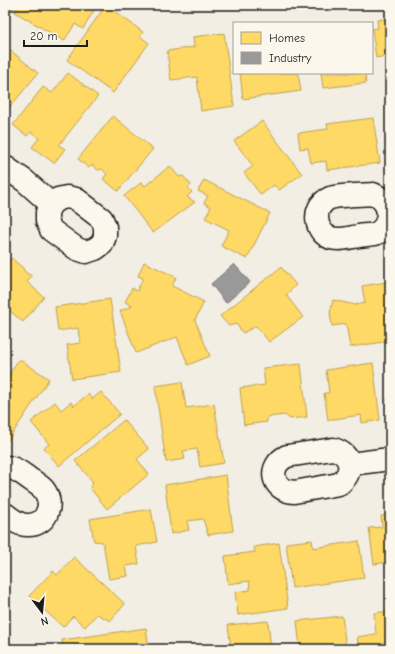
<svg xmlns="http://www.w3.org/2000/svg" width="395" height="654" font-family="'Comic Neue',sans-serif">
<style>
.homes{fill:#ffd966;stroke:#bba050}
.industry{fill:#999;stroke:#747474}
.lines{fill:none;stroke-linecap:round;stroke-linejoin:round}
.minor-casing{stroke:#1c1c1c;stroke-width:25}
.minor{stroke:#fbf7ec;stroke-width:22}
</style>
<rect width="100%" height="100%" fill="#f2eee4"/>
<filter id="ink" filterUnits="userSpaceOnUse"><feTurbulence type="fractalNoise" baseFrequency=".025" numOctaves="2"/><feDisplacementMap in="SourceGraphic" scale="8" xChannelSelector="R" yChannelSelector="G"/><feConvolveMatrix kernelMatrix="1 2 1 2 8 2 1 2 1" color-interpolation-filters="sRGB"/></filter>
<g filter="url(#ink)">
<g class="homes">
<path d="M5 5H15V8L10 9V15H5Z"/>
<path d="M19 5H97L83 29 75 24 64 41 15 12Z"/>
<path d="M106 5 143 32 140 36 149 43 113 93 67 60Z"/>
<path d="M390 18V55L376 58 372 29 378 28 377 20Z"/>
<path d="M224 33 234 106 201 111 197 77 171 80 167 51 194 47 193 37Z"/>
<path d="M5 46 38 73 5 113Z"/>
<path d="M68 73 98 96 59 145 65 149 54 163 32 147 39 138 31 132 27 136 13 125 43 87 52 93Z"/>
<path d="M240 73H298L301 91 243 99Z"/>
<path d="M321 73H365L366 83 323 88Z"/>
<path d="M113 116 153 149 118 191 103 179 107 174 102 169 98 170 92 165 89 168 78 159Z"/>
<path d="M373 118 380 163 327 170 326 161 311 163 308 148 300 149 298 133 328 129 327 124Z"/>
<path d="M262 121 302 174 279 190 274 185 261 195 244 173 253 166 234 141Z"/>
<path d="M170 166 179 177 183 176 191 185 188 188 192 192 187 197 195 202 153 233 124 196 142 182 145 186Z"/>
<path d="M204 180 270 213 247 259 221 246 229 230 205 218 211 207 204 203 208 196 198 191Z"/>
<path d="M5 233 10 246 5 248Z"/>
<path d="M11 258 22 267 26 273 32 276 27 282 44 297 23 322 5 307V266Z"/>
<path d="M144 262 176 277 172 286 204 302 195 320 210 356 188 365 177 337 136 353 120 311 132 306 125 302 132 288 137 291 143 278 138 276Z"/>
<path d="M281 267 296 285 286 295 303 317 269 342 256 326 243 333 236 324 229 326 220 316Z"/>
<path d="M387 282 390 304V341L350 347 346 324 332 326 330 313 333 300 355 305 365 303 362 286Z"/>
<path d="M110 299 121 372 72 379 67 345 80 343 78 328 58 331 55 307Z"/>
<path d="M19 359 49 379 6 443 5 442V381Z"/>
<path d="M373 363 380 420 362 423 361 415 328 420 324 393H329L326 370Z"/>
<path d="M301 364 307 417 290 419 285 415 267 417V422L244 425 240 388 265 385 263 368Z"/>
<path d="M182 382 186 408 214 404 224 463 200 467 197 449 183 451 185 459 166 462 155 386Z"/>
<path d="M101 392 120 414 59 466 44 448 49 444 31 422 55 402 61 410 71 402 74 406 88 394 92 399Z"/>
<path d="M387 399H390V420Z"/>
<path d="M124 420 149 449 137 459 149 474 107 509 90 488 93 482 75 461Z"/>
<path d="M226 475 233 531 208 535 203 519 187 521 189 530 171 534 165 485Z"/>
<path d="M151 509 157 542 136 546 139 564 126 566 128 576 109 579 103 542 94 541 90 519Z"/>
<path d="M390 515V562L374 564 369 528 382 527 381 516Z"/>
<path d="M312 540 313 548 359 541 364 578 292 588 286 543Z"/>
<path d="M279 543 288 608 238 615 235 592 250 590 249 581 228 584 225 556 255 552 254 547Z"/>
<path d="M74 557 125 604 110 621 97 614 85 627 73 616 63 627 29 596 53 571 57 575Z"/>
<path d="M390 611V649H359L357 637 376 634 374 613Z"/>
<path d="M342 616 346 649H300L297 621Z"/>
<path d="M268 621 271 649H231L228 625Z"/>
<path d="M146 628 149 649H63L62 640Z"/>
</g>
<path class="industry" d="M234 264 250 282 226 303 211 284Z"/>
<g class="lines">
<defs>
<g id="minor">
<path d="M5 167 25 181 51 204"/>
<path d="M373 194C377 196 380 197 383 201 392 211 388 229 375 234 370 235 364 235 359 236 352 237 345 239 338 239 315 239 309 207 330 198 340 195 362 195 373 194Z"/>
<path d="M67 197 76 199 102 219 105 227V236L102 244 95 249 86 252 77 249 51 230 47 221V212L51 204 58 199Z"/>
<path d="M333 449C352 454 355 472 339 484L294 492C271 490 267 466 287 456Z"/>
<path d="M350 464 390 459"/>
<path d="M5 467C14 467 20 472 27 477 32 481 40 485 44 490 55 505 46 526 27 525 18 525 12 519 5 514"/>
</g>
</defs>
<use href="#minor" class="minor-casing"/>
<use href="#minor" class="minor"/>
</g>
</g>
<rect width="395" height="654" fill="none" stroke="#fbf7ec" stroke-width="20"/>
<rect x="10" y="10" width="375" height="634" fill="none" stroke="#1c1c1c" stroke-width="1.5" filter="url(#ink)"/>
<rect x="233" y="22" width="140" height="52" fill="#fbf7ec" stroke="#a29f99"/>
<rect x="241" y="32" width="20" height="12" fill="#ffd966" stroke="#a29f99"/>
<text x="269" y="42" font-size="12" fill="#1c1c1c">Homes</text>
<rect x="241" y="52" width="20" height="12" fill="#999999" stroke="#a29f99"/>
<text x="269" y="62" font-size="12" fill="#1c1c1c">Industry</text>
<g transform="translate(42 612) rotate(164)" stroke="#fbf7ec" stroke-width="3" paint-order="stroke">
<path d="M0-3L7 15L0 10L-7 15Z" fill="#1c1c1c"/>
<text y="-6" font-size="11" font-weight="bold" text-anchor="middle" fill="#1c1c1c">N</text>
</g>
<path d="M24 40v6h63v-6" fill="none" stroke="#1c1c1c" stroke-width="2"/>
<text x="30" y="40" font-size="12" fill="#1c1c1c" stroke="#fbf7ec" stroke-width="3" paint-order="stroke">20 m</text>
</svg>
